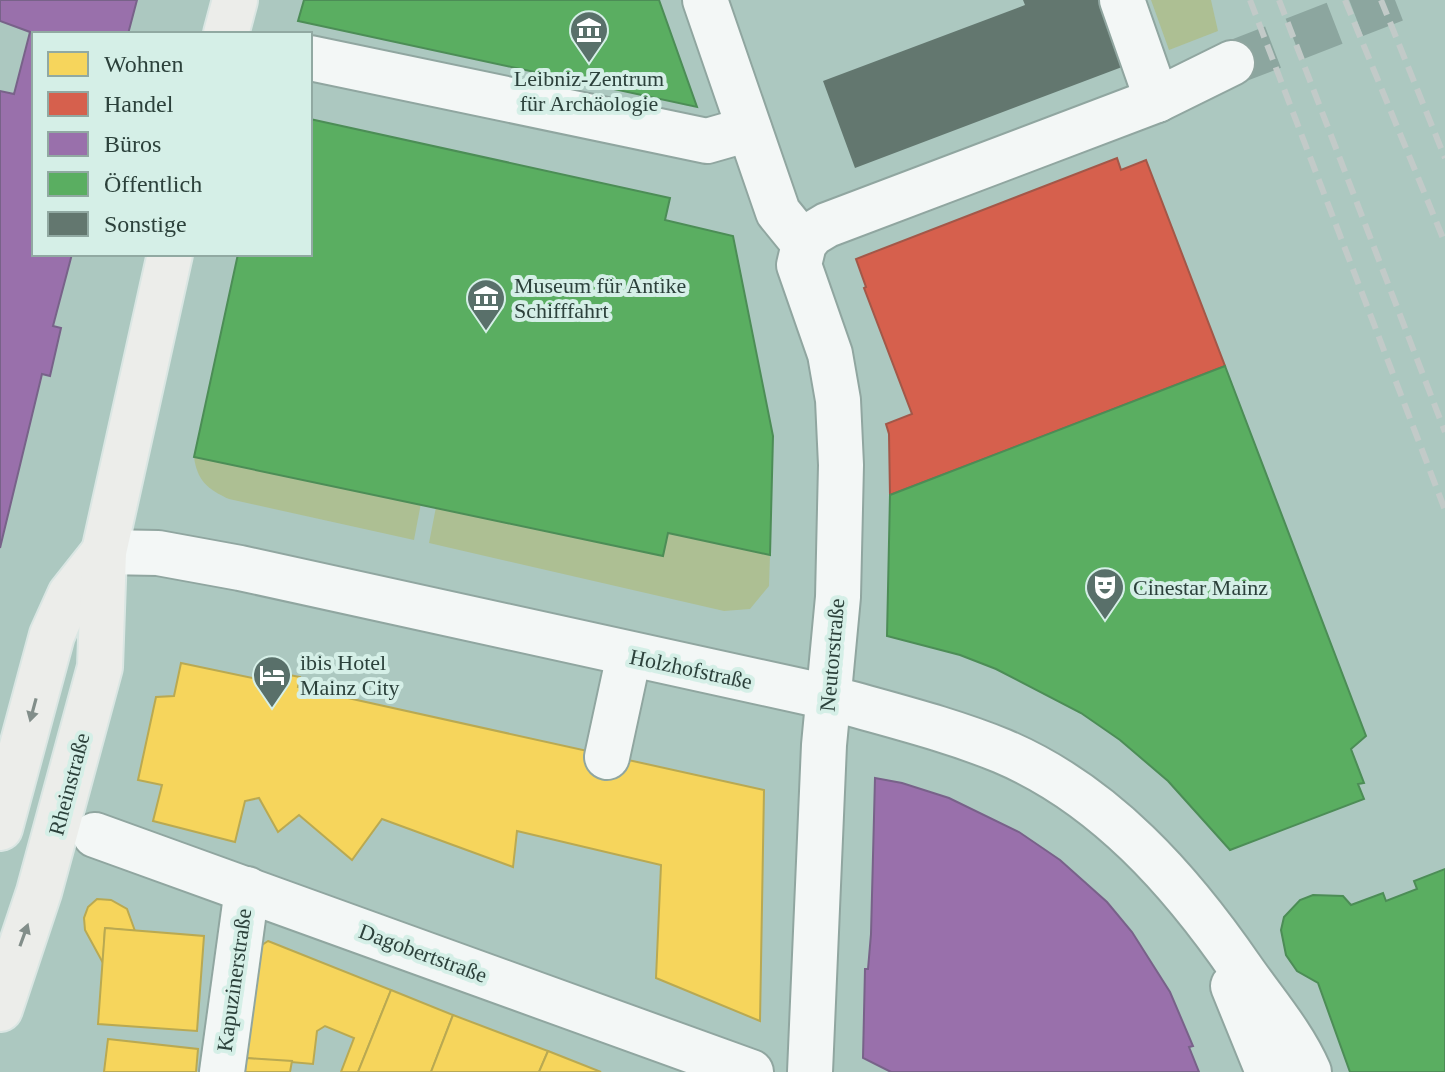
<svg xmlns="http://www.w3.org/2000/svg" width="1445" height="1072" font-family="'Times New Roman',serif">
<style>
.green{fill:#adbf93}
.homes{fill:#f6d55c;stroke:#b9a952;stroke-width:2}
.shops{fill:#d6604d;stroke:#a35748;stroke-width:2}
.offices{fill:#9970ab;stroke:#786289;stroke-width:2}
.public{fill:#5aae61;stroke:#4c8d56;stroke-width:2}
.building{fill:#63776f}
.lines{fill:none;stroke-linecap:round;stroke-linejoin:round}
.minor-tunnel{stroke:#8ca69f;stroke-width:44;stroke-dasharray:44 22;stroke-linecap:butt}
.minor-casing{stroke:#90a6a0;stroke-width:48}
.major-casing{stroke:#dae6e3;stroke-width:48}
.minor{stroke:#f3f7f6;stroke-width:44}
.major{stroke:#ecedea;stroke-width:44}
.rail{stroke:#c2cac8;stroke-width:6;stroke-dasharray:16 8;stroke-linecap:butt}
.oneway{fill:#828e8a}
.labels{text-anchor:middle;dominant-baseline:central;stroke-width:8;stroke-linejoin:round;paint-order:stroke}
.poi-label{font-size:22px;fill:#2c413b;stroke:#d5efe7;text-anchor:start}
.street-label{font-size:22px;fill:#2c413b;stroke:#d5efe7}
</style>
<rect width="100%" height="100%" fill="#acc8c0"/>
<g class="green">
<path d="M1151 0H1211L1218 31 1169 50Z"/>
<path d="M194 457 421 503 414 540 229 499C207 489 197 480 194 457Z"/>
<path d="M436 507 663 556 668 533 770 555 769 586 750 609 724 611 429 543Z"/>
</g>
<g class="homes">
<path d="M181 663 262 680 263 670 300 677 298 687 764 790 760 1021 656 978 661 865 517 831 513 867 382 819 352 860 299 815 278 832 259 798 245 801 235 842 153 821 162 785 138 780 156 697 174 696Z"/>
<path d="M97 899 111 900 127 909 135 931 105 928 103 963 85 930 84 918 88 907Z"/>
<path d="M105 928 204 936 197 1031 98 1024Z"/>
<path d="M268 941 391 990 358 1072H341L354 1038 325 1026 317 1031 313 1064 246 1058 256 949Z"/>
<path d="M391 990 453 1015 431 1072H358Z"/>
<path d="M453 1015 548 1051 539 1072H431Z"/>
<path d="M108 1039 198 1049 196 1072H104Z"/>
<path d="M548 1051 601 1072H539Z"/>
<path d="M246 1058 292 1061 290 1072H245Z"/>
</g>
<path class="shops" d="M1117 158 1121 170 1146 160 1225 366 890 495 889 434 886 424 912 414 864 288 866 287 856 259Z"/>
<g class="offices">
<path d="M0 0H137L128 34H34V254H72L53 326 61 328 50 376 42 374 0 548V91L14 94 30 32 0 21Z"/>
<path d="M875 778 902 783 949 798 1019 832 1060 860 1107 902 1132 932 1170 992 1193 1046 1189 1047 1199 1072H891L863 1058 865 969H868L871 934Z"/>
</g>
<g class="public">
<path d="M304 0H659L697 107 298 21Z"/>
<path d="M310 119 670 198 665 220 733 236 773 436 770 555 668 533 663 556 194 457 238 254H310Z"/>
<path d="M1225 366 1366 736 1351 749 1364 783 1358 784 1364 799 1230 850 1168 781 1120 740 1081 713 996 669 960 655 887 636 890 495Z"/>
<path d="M1445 869V1072H1350L1318 983 1297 971 1286 955 1281 930 1284 917 1300 900 1313 895 1343 896 1351 905 1383 893 1386 901 1417 889 1414 881Z"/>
</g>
<path class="building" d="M1023 0H1098L1122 67 855 168 823 81 1025 5Z"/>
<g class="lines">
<path class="minor-tunnel" d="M1232 63 1395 0"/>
<defs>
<g id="minor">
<path d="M705 0 778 212 804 244"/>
<path d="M1122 0 1157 100"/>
<path d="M310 58 707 141 749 129"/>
<path d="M104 552 158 553 240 568 828 697C886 714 946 728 1002 751 1104 794 1181 881 1242 970 1265 1003 1293 1035 1309 1072"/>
<path d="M607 757 629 655"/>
<path d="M95 835 751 1072"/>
<path d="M1233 986 1268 1072"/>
<path d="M222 1072 247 889"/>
<path d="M810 1072 824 745 838 597 841 465 838 400 830 354 799 265 804 244 812 234 827 225 1157 100 1232 63"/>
</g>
<g id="major">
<path d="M226 34 235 0"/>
<path d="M0 828 52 635 70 595 104 552"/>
<path d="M0 1009 39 892 100 667 104 552 170 254"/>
</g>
</defs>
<use href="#minor" class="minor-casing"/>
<use href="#major" class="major-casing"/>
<use href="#minor" class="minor"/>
<use href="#major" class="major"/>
<g class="rail">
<path d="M1250 0 1445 510"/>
<path d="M1279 0 1445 432"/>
<path d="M1345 0 1445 243"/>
<path d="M1381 0 1445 158"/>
</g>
</g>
<defs><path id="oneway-solid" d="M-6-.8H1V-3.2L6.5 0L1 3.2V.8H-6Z" transform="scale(2)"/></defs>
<g class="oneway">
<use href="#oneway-solid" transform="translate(33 710) rotate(105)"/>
<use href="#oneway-solid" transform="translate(24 935) rotate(-70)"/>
</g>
<defs>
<symbol id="museum-pin" viewBox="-11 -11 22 30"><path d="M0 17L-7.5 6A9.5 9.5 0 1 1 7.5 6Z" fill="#59706a" stroke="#d5efe7"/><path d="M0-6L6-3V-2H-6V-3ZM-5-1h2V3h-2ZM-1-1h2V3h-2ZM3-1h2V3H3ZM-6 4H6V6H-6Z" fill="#fff"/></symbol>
<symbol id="theatre-pin" viewBox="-11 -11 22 30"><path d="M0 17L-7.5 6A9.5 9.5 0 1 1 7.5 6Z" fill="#59706a" stroke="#d5efe7"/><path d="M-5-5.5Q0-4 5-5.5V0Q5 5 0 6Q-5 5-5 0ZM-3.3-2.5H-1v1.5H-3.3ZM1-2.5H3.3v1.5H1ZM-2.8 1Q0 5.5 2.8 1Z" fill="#fff"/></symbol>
<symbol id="hotel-pin" viewBox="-11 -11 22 30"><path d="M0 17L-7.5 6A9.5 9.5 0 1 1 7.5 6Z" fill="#59706a" stroke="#d5efe7"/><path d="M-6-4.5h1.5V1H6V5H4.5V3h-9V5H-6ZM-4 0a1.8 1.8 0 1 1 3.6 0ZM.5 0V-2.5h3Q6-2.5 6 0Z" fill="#fff"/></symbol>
</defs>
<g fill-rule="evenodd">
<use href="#museum-pin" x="567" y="8" width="44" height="60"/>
<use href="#museum-pin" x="464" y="276" width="44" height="60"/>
<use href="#theatre-pin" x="1083" y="565" width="44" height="60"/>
<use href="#hotel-pin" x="250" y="653" width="44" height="60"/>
</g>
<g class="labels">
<g class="poi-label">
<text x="589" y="78" text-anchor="middle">Leibniz-Zentrum<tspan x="589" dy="25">für Archäologie</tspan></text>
<text x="514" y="285">Museum für Antike<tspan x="514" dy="25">Schifffahrt</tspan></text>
<text x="1133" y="587">Cinestar Mainz</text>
<text x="300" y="662">ibis Hotel<tspan x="300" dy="25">Mainz City</tspan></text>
</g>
<g class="street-label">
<text transform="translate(832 655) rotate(-85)">Neutorstraße</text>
<text transform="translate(691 669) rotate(12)">Holzhofstraße</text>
<text transform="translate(69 784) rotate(-75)">Rheinstraße</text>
<text transform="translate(423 953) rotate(20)">Dagobertstraße</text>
<text transform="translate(234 980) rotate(-82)">Kapuzinerstraße</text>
</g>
</g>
<rect x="32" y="32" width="280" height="224" fill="#d5efe7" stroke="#91a9a2" stroke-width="2"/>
<rect x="48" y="52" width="40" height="24" fill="#f6d55c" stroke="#91a9a2" stroke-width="2"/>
<text x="104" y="72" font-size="24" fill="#2c413b">Wohnen</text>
<rect x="48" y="92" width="40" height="24" fill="#d6604d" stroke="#91a9a2" stroke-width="2"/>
<text x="104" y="112" font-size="24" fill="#2c413b">Handel</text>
<rect x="48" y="132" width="40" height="24" fill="#9970ab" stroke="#91a9a2" stroke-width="2"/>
<text x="104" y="152" font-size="24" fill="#2c413b">Büros</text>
<rect x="48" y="172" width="40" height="24" fill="#5aae61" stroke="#91a9a2" stroke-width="2"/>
<text x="104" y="192" font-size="24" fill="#2c413b">Öffentlich</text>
<rect x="48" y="212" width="40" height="24" fill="#63776f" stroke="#91a9a2" stroke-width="2"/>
<text x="104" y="232" font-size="24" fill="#2c413b">Sonstige</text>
</svg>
